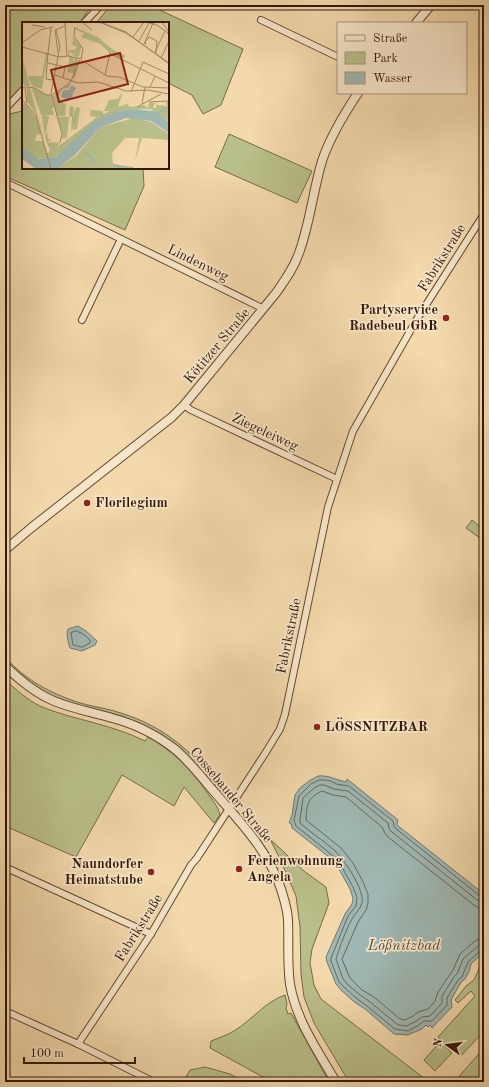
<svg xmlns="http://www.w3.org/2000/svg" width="489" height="1087" font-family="'Old Standard TT',serif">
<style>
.green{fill:#b9bf8a;stroke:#766b49}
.water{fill:#9fb8b3;stroke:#74786f}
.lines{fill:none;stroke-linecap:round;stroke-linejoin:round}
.shore{stroke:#6a685e;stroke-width:1}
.minor-casing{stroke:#644831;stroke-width:8}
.tertiary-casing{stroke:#644831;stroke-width:10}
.minor{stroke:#f7e6c9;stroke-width:6}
.tertiary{stroke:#f7e6c9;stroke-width:8}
.poi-dot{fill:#8f2418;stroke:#f7e6c9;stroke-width:1.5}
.labels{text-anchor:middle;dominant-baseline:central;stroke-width:3.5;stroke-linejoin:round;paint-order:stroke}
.street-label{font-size:14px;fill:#341708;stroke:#f7e6c9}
.poi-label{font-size:14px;font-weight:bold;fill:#341708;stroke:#f7e6c9;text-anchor:start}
.water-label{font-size:15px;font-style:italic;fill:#594f44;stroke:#f7e6c9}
.inset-river{fill:none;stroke:#9fb8b3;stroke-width:2}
.inset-road{fill:none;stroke:#a78b6a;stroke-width:1}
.view{fill:#8f2418;fill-opacity:0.15;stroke:#8f2418;stroke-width:2}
.inset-edge{fill:none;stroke:#341708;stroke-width:2}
</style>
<rect width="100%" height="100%" fill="#f3d9ac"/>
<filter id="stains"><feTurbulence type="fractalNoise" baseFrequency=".005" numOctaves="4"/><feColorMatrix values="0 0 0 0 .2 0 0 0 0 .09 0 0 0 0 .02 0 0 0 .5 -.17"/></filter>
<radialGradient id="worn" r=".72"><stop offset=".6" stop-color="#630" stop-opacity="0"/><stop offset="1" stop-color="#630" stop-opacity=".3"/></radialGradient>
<g class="green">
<path d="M5 5H94L87 12 80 23H23V86L5 105Z"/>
<path d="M111 5H149L243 49 221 105 203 114 192 95 168 83V23H96Z"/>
<path d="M23 111V168H143L144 186 125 230 5 176V124L9 114Z"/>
<path d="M229 134 312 171 297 203 215 167Z"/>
<path d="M472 520 484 530V541L466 528Z"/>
<path d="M5 657C27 681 50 693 80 703 95 707 110 709 124 714 158 725 181 743 205 768 212 777 220 784 226 794L221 791 187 755 173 743 160 734 122 716 78 705 50 695 34 686 8 664 5 661Z"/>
<path d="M5 680C16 689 27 700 40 706 49 710 59 713 69 716 94 723 121 729 145 741L148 737C172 750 190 768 206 791 212 799 218 806 220 815L214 823 184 787 174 806 122 775 76 857 5 826Z"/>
<path d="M270 839 304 871 326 887 329 903 312 949 310 963 314 985 321 999 429 1082H349L314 1023 304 997 301 974 300 927 296 896 280 859Z"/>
<path d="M484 960V1031L460 1057 438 1037 475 996 471 991 458 1003 455 1000 466 986 474 980 481 964Z"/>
<path d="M285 995 287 1004 286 1008 288 1014 291 1013 329 1082H272L210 1048 211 1041C219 1038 227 1035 234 1031 252 1020 265 1002 285 995Z"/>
<path d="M440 1042 452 1053 435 1071 424 1060Z"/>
<path d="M484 1048V1082H454Z"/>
<path d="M205 1067 230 1074 245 1082H183L190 1070Z"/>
</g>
<g class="water">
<path d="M78 626 86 631 97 641 95 645 82 651 70 648C68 641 66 635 68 629Z"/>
<path d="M318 776C329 775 336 780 346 782L347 779 398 820 397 825 484 894V952L471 964 469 972 465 979 461 982 451 1000 452 1007 432 1028 430 1025 428 1027 426 1025 422 1029 408 1035 394 1034 365 1009 353 1001 341 990 336 984 327 962 326 957 345 914 352 904 353 898 350 889 340 871 329 857 297 832 292 828 291 823H289L292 815 295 795 300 788 309 781Z"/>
</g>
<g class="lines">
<g class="shore">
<path d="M77 631 83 634 90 640V643L82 647 73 645 71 633Z"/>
<path d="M484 897 480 896 395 828 394 826 393 821 349 786 336 784 331 781 324 780H319L311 784 299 796 294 820 296 826 332 855 343 869 353 887 357 897 356 906 348 916 331 958V961L339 982 344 987 356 998 367 1006 395 1029 408 1031 419 1025 424 1021H432L447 1005V998L458 980 462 977 468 962 480 951 484 950"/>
<path d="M484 902 477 900 392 832 389 829 388 823 348 791 334 789 324 785H320L314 788 303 798 300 820V823C311 833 323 840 334 850 344 859 365 890 362 903 360 910 355 913 352 919 346 930 340 946 336 959L343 979 347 984 359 994 370 1002 398 1025 407 1026 416 1021 422 1017 430 1016 442 1003V996L454 977 457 974 463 959 478 946 484 945"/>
<path d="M484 908H479L474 905 388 837 385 833 382 827 346 797 333 795 322 791C307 798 307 805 306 820L341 848 353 863 363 882 368 894V903L366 910 358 922 342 959 349 976 352 980 362 990 374 997 400 1019 405 1020 413 1016 418 1012 428 1009 435 1001 438 992 453 970 460 954 475 941 479 939H484"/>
</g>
<defs>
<g id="minor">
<path d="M261 20 338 57"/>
<path d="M84 23 101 5"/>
<path d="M5 109 23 90"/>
<path d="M5 182 264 309"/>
<path d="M82 320 121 239"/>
<path d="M184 405 191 410 337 479"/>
<path d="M5 869H9L151 934"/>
<path d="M5 1011 78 1044 154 1082"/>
<path d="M78 1044 151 934 191 865 197 858 266 752 280 729 285 714 328 507 353 431 417 319 484 214"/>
</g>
<g id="tertiary">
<path d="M416 23 431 5"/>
<path d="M5 550 31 528 172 417 184 405 276 293C285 280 294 268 299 253 310 223 313 191 322 161 330 137 344 114 358 93"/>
<path d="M5 666C20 680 35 693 54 701 73 709 92 712 112 718 135 724 157 735 176 750 191 763 203 779 217 795 241 823 269 852 281 889 284 899 288 910 288 921 289 942 287 963 290 984 296 1020 318 1051 336 1082"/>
</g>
</defs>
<use href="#minor" class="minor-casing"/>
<use href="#tertiary" class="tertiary-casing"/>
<use href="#minor" class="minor"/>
<use href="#tertiary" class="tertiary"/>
</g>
<g class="poi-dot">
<circle cx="446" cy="318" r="4"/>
<circle cx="87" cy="503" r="4"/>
<circle cx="317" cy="727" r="4"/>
<circle cx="239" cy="869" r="4"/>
<circle cx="151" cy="872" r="4"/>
</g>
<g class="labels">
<g class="street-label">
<text transform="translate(442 258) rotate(-58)">Fabrikstraße</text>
<text transform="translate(198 263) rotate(26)">Lindenweg</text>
<text transform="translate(217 346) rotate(-50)">Kötitzer Straße</text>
<text transform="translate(265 432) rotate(25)">Ziegeleiweg</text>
<text transform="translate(289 636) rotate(-78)">Fabrikstraße</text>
<text transform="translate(231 795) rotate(50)">Cossebauder Straße</text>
<text transform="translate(139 928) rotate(-58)">Fabrikstraße</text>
</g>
<g class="poi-label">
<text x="438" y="310" text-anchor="end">Partyservice<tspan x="438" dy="16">Radebeul GbR</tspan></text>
<text x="95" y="503">Florilegium</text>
<text x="325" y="727">LÖSSNITZBAR</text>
<text x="247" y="861">Ferienwohnung<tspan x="247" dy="16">Angela</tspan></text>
<text x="143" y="864" text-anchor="end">Naundorfer<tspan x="143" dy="16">Heimatstube</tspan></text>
</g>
<g class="water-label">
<text x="404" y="946">Lößnitzbad</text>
</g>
</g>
<g transform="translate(22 22)">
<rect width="147" height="147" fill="#f3d9ac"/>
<path d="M53 5 77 16 90 27 104 34 100 37 88 31 78 22 59 15 62 11 52 7ZM49 16H52L59 25 57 36 58 30 56 35 52 34 53 29 51 34 49 30 46 31 49 34 46 33V28H52L55 25 49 22 52 18ZM24 31H26L20 67 10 64 6 54H20ZM48 34 51 35V40L53 35 57 39 54 53 51 58V51L45 50ZM0 35 8 64H3L0 59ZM49 62 47 66 40 67 35 77 44 82 43 94H35L30 75 41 66ZM5 66H8L23 121 14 92 5 79ZM12 66 29 74 32 85 30 86 32 93H19L27 94 23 115 20 95 10 67ZM101 69 96 85 105 82 108 85 122 83 126 86 127 81H133L131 86H134V83L145 84 144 80 147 79V100L129 87H105L77 97 42 130 29 137 14 136 0 125V83L3 81 14 96 19 112 16 113 15 110 13 119H21L26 132 28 128 23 116 25 109 26 117H31L28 118 26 120 38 121 34 126 75 95 68 94 69 88 81 89V92L88 89H82L87 78 96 77ZM48 84 52 85 51 95 54 85 58 86 55 107 51 108 54 102 49 110 50 95 47 94 45 116 41 117 36 95H47ZM112 96 129 100 147 112V118L120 116 113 139 117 116H103L90 131 91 142 112 145V147H33L54 134 79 105Z" fill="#b9bf8a"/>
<path d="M50 63 54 66 48 78 39 75 41 68H47ZM106 87 132 89 147 100V111L129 99 104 96 79 105 53 133 34 147H14L0 137V125L17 137 34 135 73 99 86 93Z" fill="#9fb8b3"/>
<path class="inset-river" d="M135 92 147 85M0 128 8 137 26 143M63 130 74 140M29 141 39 137 77 102 91 95 115 88 147 105M91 143 107 147"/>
<path class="inset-road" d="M40 0 43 1 45 34M60 0 70 8M77 0 104 11 147 41M78 0 104 10 147 42M124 0 135 3 147 12M140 0 147 10M10 3 23 5M53 5 52 14 61 27 59 37M34 8 38 24 29 71 40 112 38 121M111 15 122 0M117 19 127 1M0 21 18 8 31 5M122 22 131 1M124 23 123 20 127 15 135 19 134 32M0 25 37 35 46 34 59 37M36 30 33 8 43 4M133 30 143 9M26 31 24 57 31 58M26 31 29 6M87 31 147 61M139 36 147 19M59 38 85 54 97 55 121 65 147 66M26 41 43 45 41 56M33 53 56 61 76 60 104 69 126 68M83 53 88 31M4 65 13 66 24 73H30L48 61 58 38M128 65 133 54M0 66 3 65 5 81M126 68 147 72M109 70 121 40 147 52M0 77 14 94 29 147M127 80 147 79M120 82 123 65M115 85 139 72"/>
<path class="view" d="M98 31 106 62 37 80 29 48Z"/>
<rect width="147" height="147" class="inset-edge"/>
</g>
<rect width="489" height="1087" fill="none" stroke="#f3d9ac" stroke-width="20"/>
<rect x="6" y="6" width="477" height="1075" fill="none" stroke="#341708" stroke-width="2"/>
<rect x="10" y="10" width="469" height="1067" fill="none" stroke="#341708"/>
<rect x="337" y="22" width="130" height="72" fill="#f7e6c9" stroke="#a9937c"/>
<rect x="345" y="35" width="20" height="6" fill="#f7e6c9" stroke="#a9937c"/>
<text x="373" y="42" font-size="12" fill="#341708">Straße</text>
<rect x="345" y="52" width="20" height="12" fill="#b9bf8a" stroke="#a9937c"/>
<text x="373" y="62" font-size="12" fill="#341708">Park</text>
<rect x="345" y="72" width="20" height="12" fill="#9fb8b3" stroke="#a9937c"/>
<text x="373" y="82" font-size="12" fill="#341708">Wasser</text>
<g transform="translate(447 1045) rotate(284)" stroke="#f7e6c9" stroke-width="3" paint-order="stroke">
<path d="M0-3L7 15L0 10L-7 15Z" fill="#341708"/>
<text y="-6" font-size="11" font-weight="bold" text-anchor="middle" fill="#341708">N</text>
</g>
<path d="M24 1057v6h111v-6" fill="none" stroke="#341708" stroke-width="2"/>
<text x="30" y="1057" font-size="12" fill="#341708" stroke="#f7e6c9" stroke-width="3" paint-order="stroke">100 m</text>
<rect width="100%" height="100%" filter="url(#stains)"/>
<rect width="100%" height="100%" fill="url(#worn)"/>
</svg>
